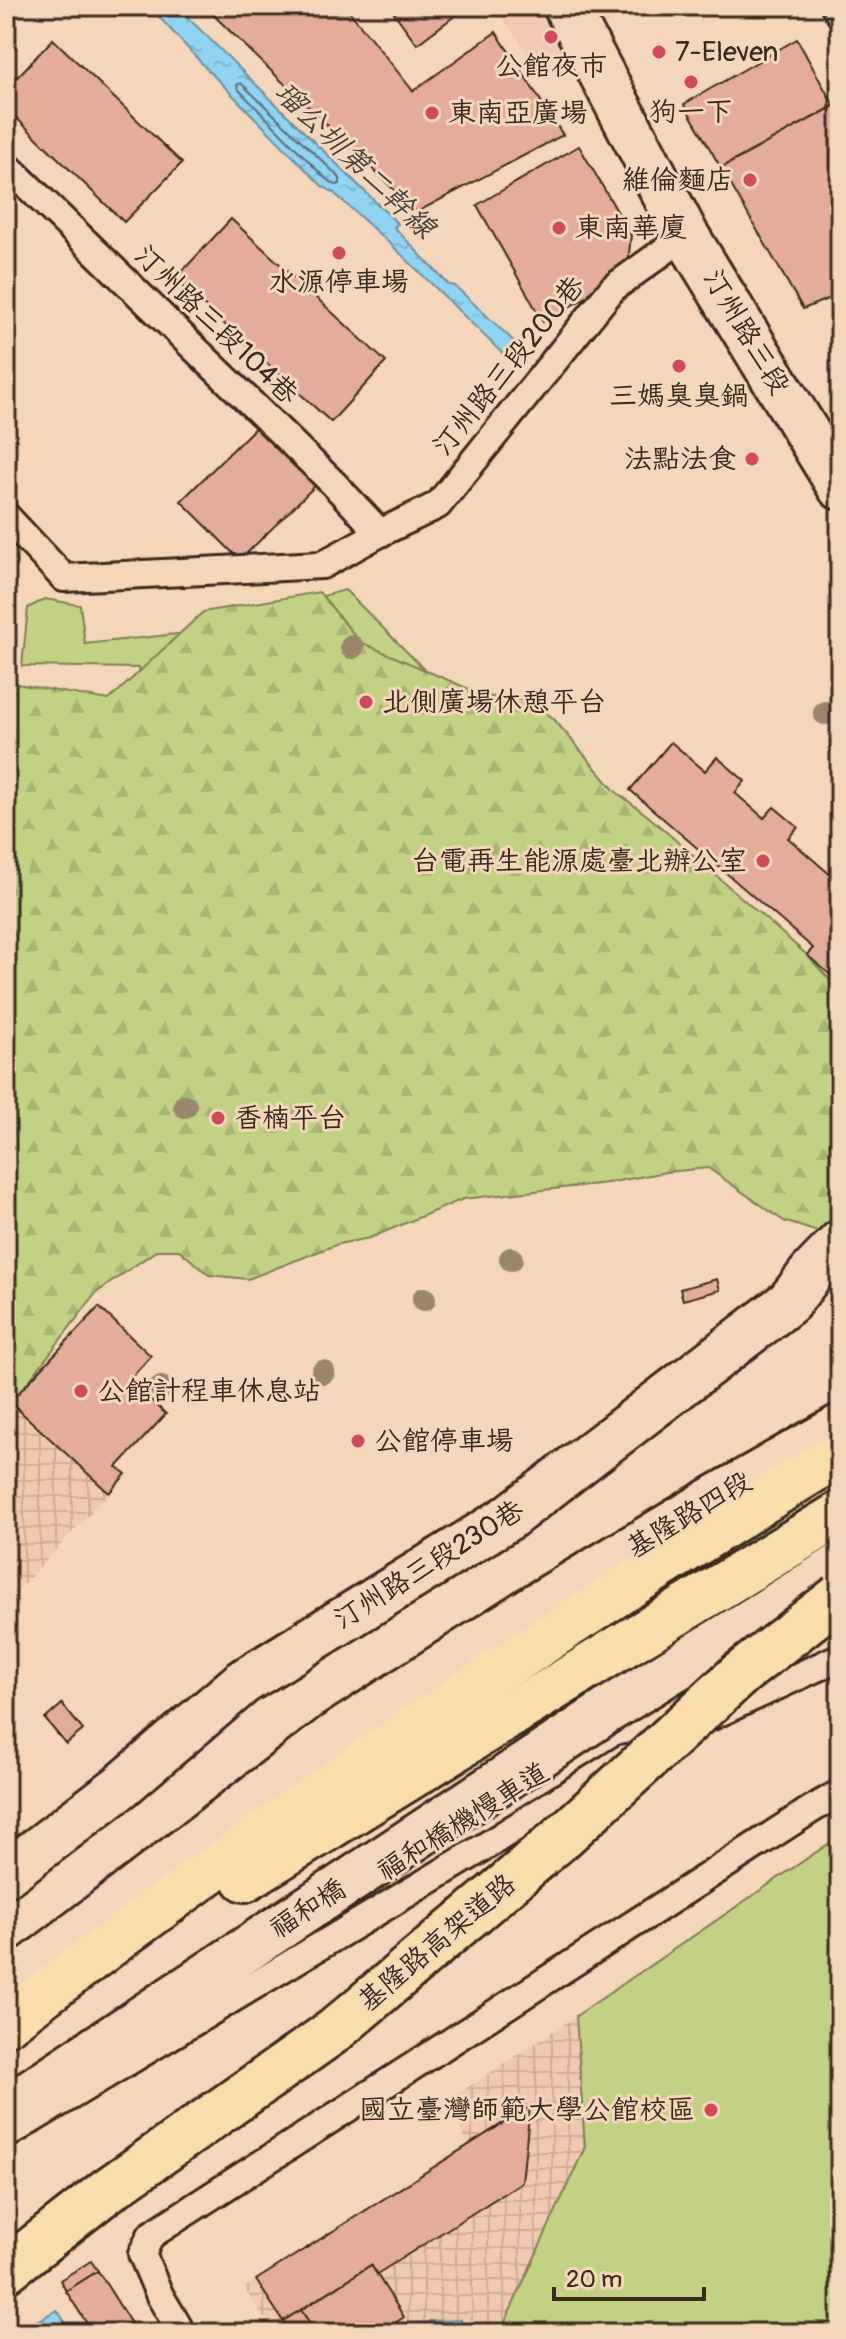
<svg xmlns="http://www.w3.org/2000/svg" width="846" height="2339" font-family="Pangolin,'LXGW WenKai TC',sans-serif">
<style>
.built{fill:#efcab0}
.industrial{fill:url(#industrial-grid)}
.green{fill:#c3d185;stroke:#7f7e52;stroke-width:2}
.forest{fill:url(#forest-firs);stroke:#7f7e52;stroke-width:2}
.water{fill:url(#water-ripples);stroke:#6e8f9d;stroke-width:2}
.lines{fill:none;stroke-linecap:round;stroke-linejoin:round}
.shore{stroke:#5d6e73;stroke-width:2}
.building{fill:#e3ad99;stroke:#3b2a1e;stroke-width:2}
.service-casing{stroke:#3b2a1e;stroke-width:32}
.minor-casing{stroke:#3b2a1e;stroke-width:50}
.tertiary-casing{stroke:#3b2a1e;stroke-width:50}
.secondary-casing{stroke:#3b2a1e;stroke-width:50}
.trunk-casing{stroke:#3b2a1e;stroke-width:50}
.service{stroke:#f4d7ba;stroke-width:26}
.minor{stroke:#f4d7ba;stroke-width:44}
.tertiary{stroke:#f4d7ba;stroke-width:44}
.secondary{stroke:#f4d7ba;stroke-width:44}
.trunk{stroke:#f9deab;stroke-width:44}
.trunk-bridge-casing{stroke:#3b2a1e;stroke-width:50;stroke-linecap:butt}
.trunk-bridge{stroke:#f9deab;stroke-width:44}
.tree{fill:#99866c}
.poi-dot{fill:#d1495b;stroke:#f4d7ba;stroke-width:3}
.labels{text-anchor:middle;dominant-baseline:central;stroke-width:6;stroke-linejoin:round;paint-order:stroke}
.poi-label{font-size:28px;fill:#3b2a1e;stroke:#f4d7ba;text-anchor:start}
.street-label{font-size:28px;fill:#3b2a1e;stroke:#f4d7ba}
.water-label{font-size:30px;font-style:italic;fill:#48433e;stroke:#f4d7ba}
</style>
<defs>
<pattern id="industrial-grid" width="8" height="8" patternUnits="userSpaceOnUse" patternTransform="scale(2)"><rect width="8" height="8" fill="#efcab0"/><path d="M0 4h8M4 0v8" fill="none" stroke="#ceae97"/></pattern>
<pattern id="forest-firs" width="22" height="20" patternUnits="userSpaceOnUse" patternTransform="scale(2)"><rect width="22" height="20" fill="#c3d185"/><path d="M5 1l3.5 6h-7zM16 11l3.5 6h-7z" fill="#a8b472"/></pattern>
<pattern id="water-ripples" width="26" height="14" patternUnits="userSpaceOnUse" patternTransform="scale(2)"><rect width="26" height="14" fill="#90d3f2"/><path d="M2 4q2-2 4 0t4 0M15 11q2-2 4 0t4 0" fill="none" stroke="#7db5cf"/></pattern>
</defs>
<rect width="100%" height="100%" fill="#f4d7ba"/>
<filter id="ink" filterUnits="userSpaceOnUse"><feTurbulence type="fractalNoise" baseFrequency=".0125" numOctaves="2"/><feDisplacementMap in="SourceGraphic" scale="16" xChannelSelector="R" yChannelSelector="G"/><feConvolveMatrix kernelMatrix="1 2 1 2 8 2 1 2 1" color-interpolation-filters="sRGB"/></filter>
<g filter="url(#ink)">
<path class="built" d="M494 6H634L538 68Z"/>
<g class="industrial">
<path d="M10 1403 109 1493 6 1603V1407Z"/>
<path d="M576 2016 585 2147 500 2333H265L271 2328 244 2288 468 2143 445 2102Z"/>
</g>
<g class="green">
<path d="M345 590 453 698 148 781 138 668 22 666 28 608 45 599 80 605 85 644 186 633Z"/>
<path d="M840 1836V2333H500L585 2147 576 2016Z"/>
</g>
<path class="forest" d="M319 592 360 642 485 696 529 701 553 718 615 791 648 816 807 955 840 991V1209L821 1233 784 1221 708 1168 666 1172 607 1183 463 1199 370 1238 338 1244 248 1279 209 1275 179 1250H157L96 1293 6 1411V673L17 684 109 700 203 612Z"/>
<g class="water">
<path d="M149 6H176L398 224 394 227 449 285 455 286 519 346 506 357 399 252 333 192 322 186 206 68Z"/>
<path d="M57 2310 72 2333H15Z"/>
<path d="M461 2320V2333H429V2321Z"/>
</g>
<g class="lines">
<path class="shore" d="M241 83 340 178V184L336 185 326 179 238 89 237 85Z"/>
</g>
<g class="building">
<path d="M204 6H345L413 91 496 32 563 135 417 212Z"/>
<path d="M389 6H468L417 44Z"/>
<path d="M53 39 182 163 124 222 6 108V89Z"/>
<path d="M797 39 834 106 721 168 684 104Z"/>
<path d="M836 105 840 112V294L803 309 721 168Z"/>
<path d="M579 146 631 235 628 263 602 288 543 322 477 205Z"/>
<path d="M231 219 386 362 331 422 175 279Z"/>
<path d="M263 420 322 479 240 560 181 501Z"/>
<path d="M671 742 705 771 717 757 745 781 735 793 764 818 774 807 798 827 788 838 840 883V983L807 955 813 948 630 790Z"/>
<path d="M717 1279 720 1290 683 1300 680 1289Z"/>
<path d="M99 1307 151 1356 129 1380 166 1414 117 1467 126 1474 109 1493 10 1402Z"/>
<path d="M62 1704 83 1730 66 1744 45 1719Z"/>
<path d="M530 2106 522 2182 377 2274 371 2265 283 2321 256 2280Z"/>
<path d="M91 2261 98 2271 66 2291 60 2280Z"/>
<path d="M371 2265 404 2317 380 2333H316L301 2310Z"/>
<path d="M98 2271 137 2333H93L66 2291Z"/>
<path d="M301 2310 316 2333H291L283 2321Z"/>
</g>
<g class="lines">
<defs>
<g id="service">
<path d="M835 6 840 14"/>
<path d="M6 165 334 484 380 533"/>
<path d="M6 516 64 578 322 565 380 533 438 505 613 288 686 235"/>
<path d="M710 1717 840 1657"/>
<path d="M6 2135 481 1849 625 1758"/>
<path d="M182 2333 160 2296 142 2254 151 2235 812 1809 840 1793"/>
</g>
<path id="minor" d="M6 1874 120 1787 243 1682 508 1518 789 1302 812 1272 840 1243"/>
<path id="tertiary" d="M566 6 686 235 840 487"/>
<g id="secondary">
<path d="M6 1988 334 1736 539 1604 719 1496 840 1427"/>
<path d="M6 2108 610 1709 840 1566"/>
</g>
<g id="trunk">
<path d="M245 1879 614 1651 840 1514"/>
<path d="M6 2023C214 1864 429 1713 650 1573 713 1533 776 1492 840 1454"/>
<path d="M6 2270 108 2190"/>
</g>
</defs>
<use href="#service" class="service-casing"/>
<use href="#minor" class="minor-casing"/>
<use href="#tertiary" class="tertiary-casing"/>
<use href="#secondary" class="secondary-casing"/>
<use href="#trunk" class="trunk-casing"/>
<use href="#service" class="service"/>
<use href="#minor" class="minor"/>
<use href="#tertiary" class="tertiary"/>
<use href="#secondary" class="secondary"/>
<use href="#trunk" class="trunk"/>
<defs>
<path id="trunk-bridge" d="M108 2190 334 2031 560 1839 740 1674 840 1596"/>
</defs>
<use href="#trunk-bridge" class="trunk-bridge-casing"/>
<use href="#trunk-bridge" class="trunk-bridge"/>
</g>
<g class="tree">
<circle cx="352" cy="647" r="12"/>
<circle cx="825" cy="713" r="12"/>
<circle cx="185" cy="1106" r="12"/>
<circle cx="511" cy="1259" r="12"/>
<circle cx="424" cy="1299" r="12"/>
<circle cx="323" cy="1372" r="12"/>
<circle cx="161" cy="1388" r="12"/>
</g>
</g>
<g class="poi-dot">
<circle cx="551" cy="37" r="8"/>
<circle cx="659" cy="52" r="8"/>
<circle cx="691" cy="82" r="8"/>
<circle cx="432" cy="113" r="8"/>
<circle cx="750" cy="180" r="8"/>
<circle cx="559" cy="228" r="8"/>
<circle cx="339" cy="253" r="8"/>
<circle cx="679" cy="366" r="8"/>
<circle cx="752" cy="459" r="8"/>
<circle cx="366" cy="702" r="8"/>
<circle cx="763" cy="861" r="8"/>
<circle cx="218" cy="1118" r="8"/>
<circle cx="81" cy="1391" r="8"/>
<circle cx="358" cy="1441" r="8"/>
<circle cx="711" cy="2110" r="8"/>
</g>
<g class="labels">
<g class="poi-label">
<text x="675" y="52">7-Eleven</text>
<text x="551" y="66" text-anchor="middle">公館夜市</text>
<text x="691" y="112" text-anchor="middle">狗一下</text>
<text x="448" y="113">東南亞廣場</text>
<text x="734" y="180" text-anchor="end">維倫麵店</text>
<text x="575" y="228">東南華廈</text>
<text x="339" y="282" text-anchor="middle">水源停車場</text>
<text x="679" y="396" text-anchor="middle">三媽臭臭鍋</text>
<text x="736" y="459" text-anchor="end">法點法食</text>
<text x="382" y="702">北側廣場休憩平台</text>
<text x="747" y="861" text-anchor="end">台電再生能源處臺北辦公室</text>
<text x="234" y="1118">香楠平台</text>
<text x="97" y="1391">公館計程車休息站</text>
<text x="374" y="1441">公館停車場</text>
<text x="695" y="2110" text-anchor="end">國立臺灣師範大學公館校區</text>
</g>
<g class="street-label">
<text transform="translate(216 325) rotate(44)">汀州路三段104巷</text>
<text transform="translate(746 332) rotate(59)">汀州路三段</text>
<text transform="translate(509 366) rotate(-51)">汀州路三段200巷</text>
<text transform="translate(689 1515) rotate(-31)">基隆路四段</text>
<text transform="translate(429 1565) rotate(-32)">汀州路三段230巷</text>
<text transform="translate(463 1822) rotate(-32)">福和橋機慢車道</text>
<text transform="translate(308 1909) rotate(-33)">福和橋</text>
<text transform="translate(437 1943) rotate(-40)">基隆路高架道路</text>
</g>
<g class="water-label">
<text transform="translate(355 160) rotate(44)">瑠公圳第二幹線</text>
</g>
</g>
<rect width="846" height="2339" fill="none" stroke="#f4d7ba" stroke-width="32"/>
<rect x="16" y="16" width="814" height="2307" fill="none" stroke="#3b2a1e" stroke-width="3" filter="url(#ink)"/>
<path d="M554 2287v12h150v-12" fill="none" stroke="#3b2a1e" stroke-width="4"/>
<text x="566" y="2287" font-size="24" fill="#3b2a1e" stroke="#f4d7ba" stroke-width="6" paint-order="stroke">20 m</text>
</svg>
